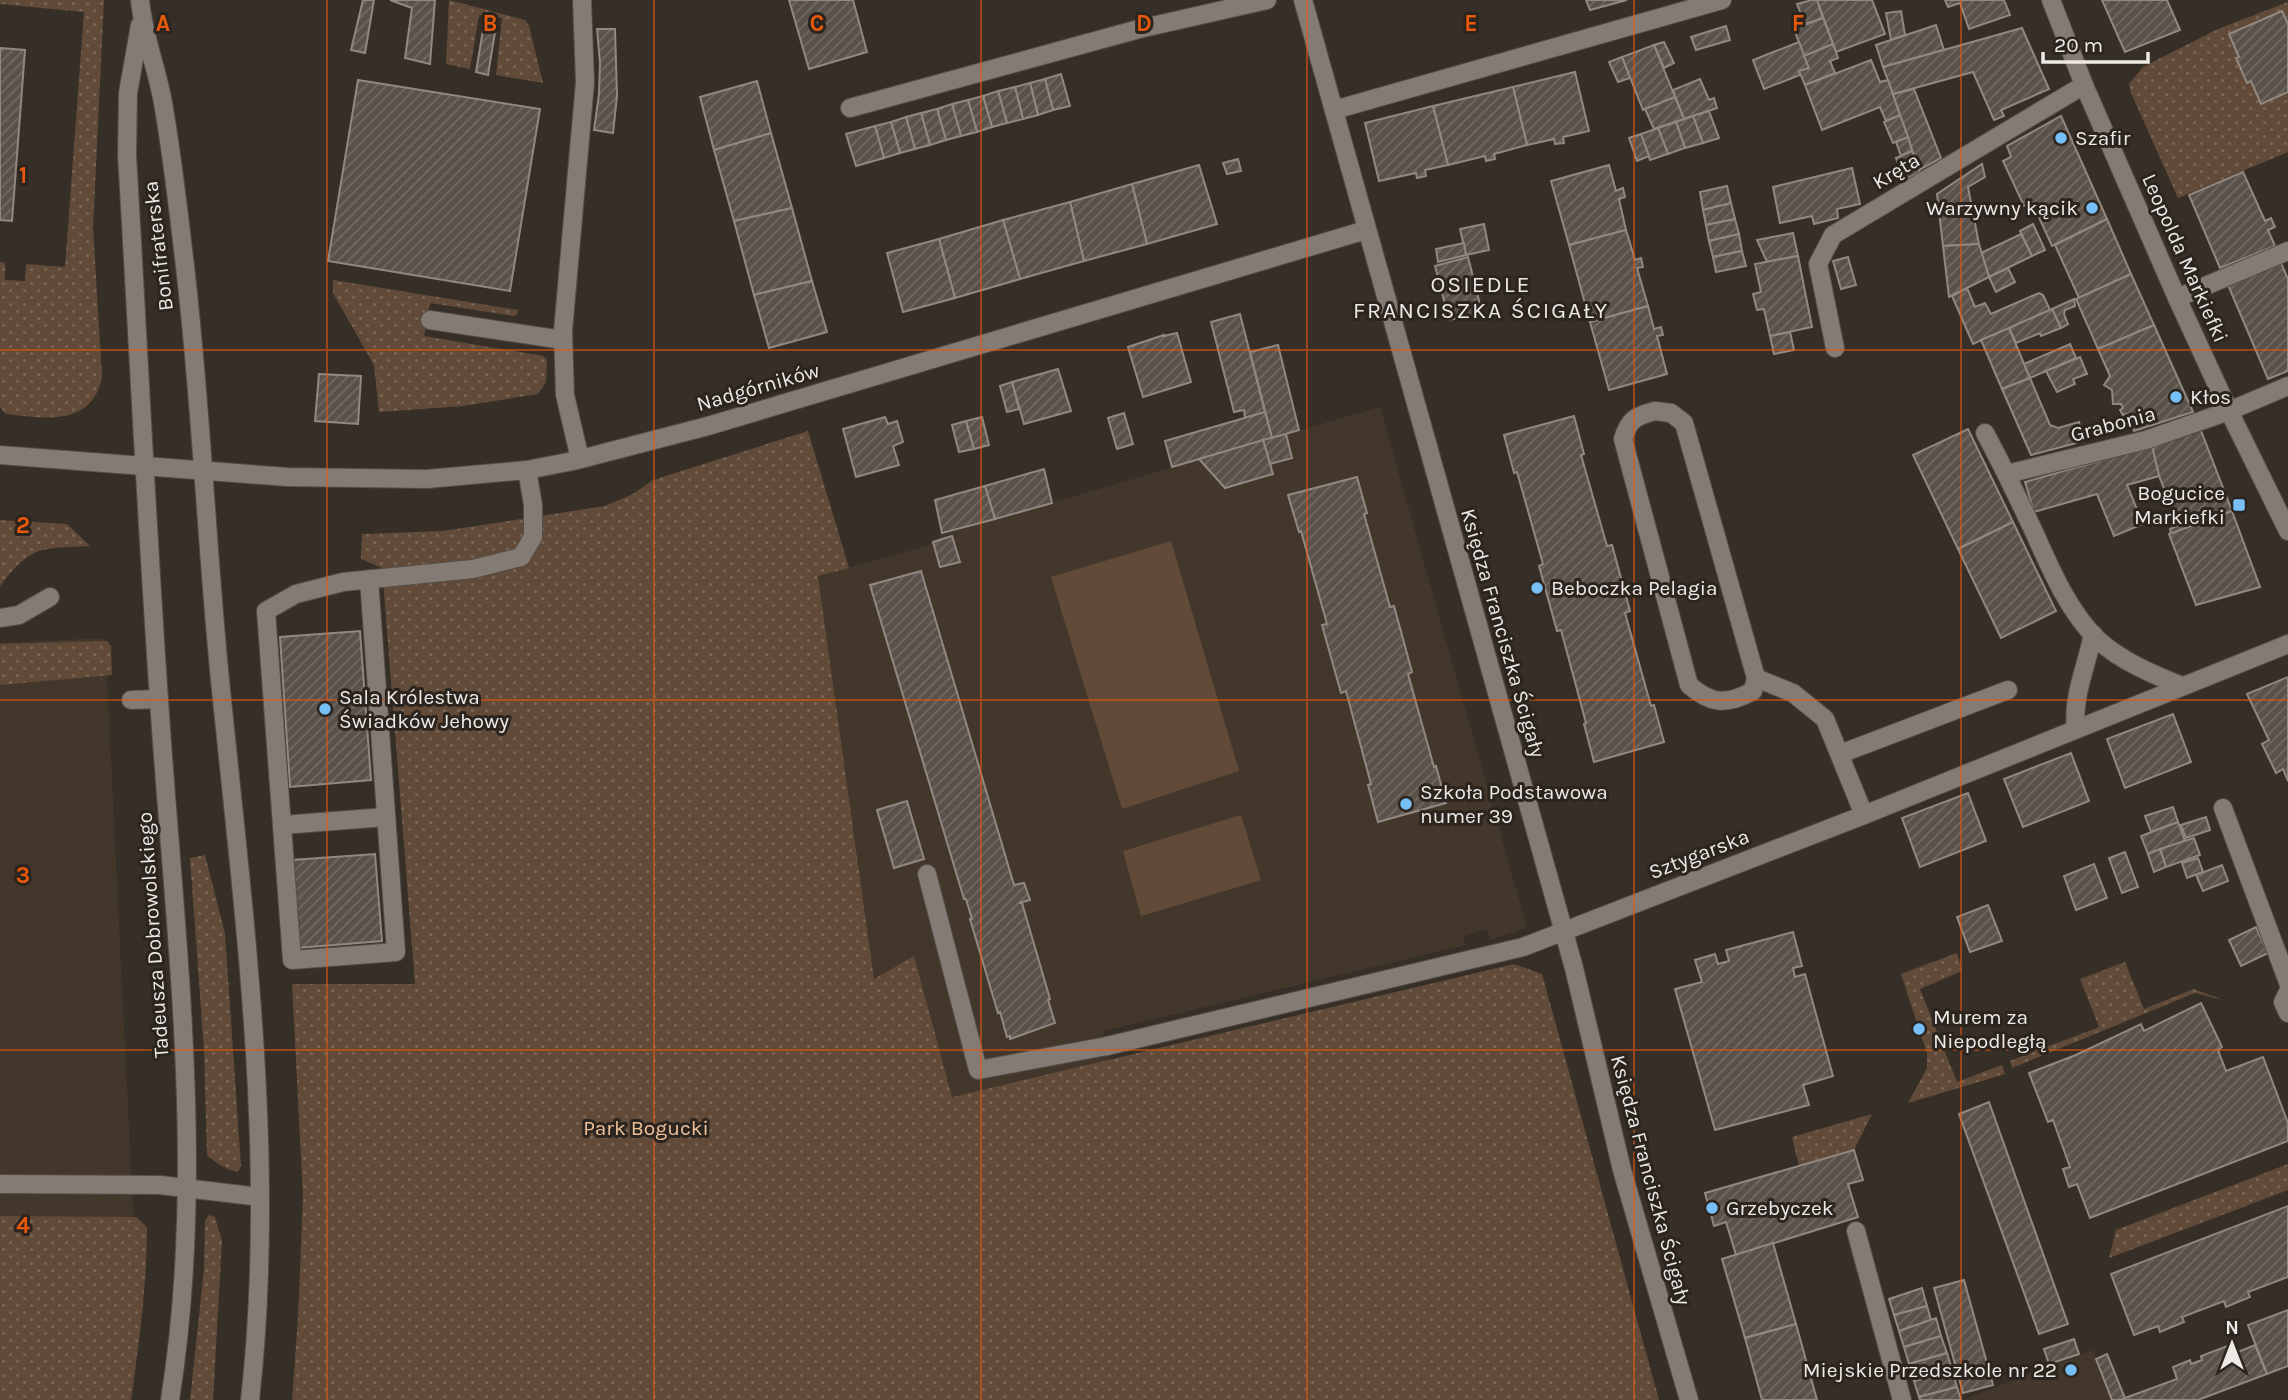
<svg xmlns="http://www.w3.org/2000/svg" width="2288" height="1400" font-family="Karla,sans-serif">
<style>
.built{fill:#43372c}
.green{fill:url(#green-dots)}
.pitch{fill:#614b38}
.building{fill:url(#building-hatch);stroke:#918981;stroke-width:2}
.lines{fill:none;stroke-linecap:round;stroke-linejoin:round}
.service-casing{stroke:#534e48;stroke-width:20}
.minor-casing{stroke:#534e48;stroke-width:20}
.tertiary-casing{stroke:#534e48;stroke-width:20}
.service{stroke:#847b74;stroke-width:18}
.minor{stroke:#847b74;stroke-width:18}
.tertiary{stroke:#847b74;stroke-width:18}
.grid{fill:none;stroke:#e8590c;stroke-width:2;stroke-opacity:0.55}
.poi-dot{fill:#77bff7;stroke:#2c251f;stroke-width:2.5}
.labels{text-anchor:middle;dominant-baseline:central;stroke-width:6;stroke-linejoin:round;paint-order:stroke}
.poi-label{font-size:21px;fill:#eee9e5;stroke:#2c251f;text-anchor:start}
.street-label{font-size:21px;fill:#eee9e5;stroke:#2c251f}
.park-label{font-size:21px;fill:#eec199;stroke:#2c251f}
.neighbourhood-label{font-size:23px;letter-spacing:2px;fill:#eee9e5;stroke:#2c251f}
.grid-label{font-size:23px;text-anchor:middle;font-weight:bold;fill:#e8590c;stroke:#2c251f;stroke-width:6;stroke-linejoin:round;paint-order:stroke}
</style>
<defs>
<pattern id="green-dots" width="8" height="8" patternUnits="userSpaceOnUse" patternTransform="scale(1.75)"><rect width="8" height="8" fill="#614b38"/><path d="M2 2h.1M6 6h.1" fill="none" stroke="#786555" stroke-width="1.8" stroke-linecap="round"/></pattern>
<pattern id="building-hatch" width="6" height="6" patternUnits="userSpaceOnUse" patternTransform="scale(1.75)"><rect width="6" height="6" fill="#59514a"/><path d="M-1 1l2-2M0 6l6-6M5 7l2-2" fill="none" stroke="#716a64"/></pattern>
</defs>
<rect width="100%" height="100%" fill="#362f28"/>
<g class="built">
<path d="M1380 407 1527 928 1490 940 1487 929 1463 936 1466 945 1104 1031 1110 1060 952 1097 914 956 874 979 818 576 927 546 941 535Z"/>
<path d="M105 638 133 1212 135 1329 123 1400H0V643Z"/>
<path d="M2093 1350 2112 1400H1963Z"/>
</g>
<g class="green">
<path d="M0 0H104L93 228 102 376C93 428 43 418 6 414L0 407V262L5 263V280L25 281 26 264 65 267 84 12 0 4Z"/>
<path d="M449 0 525 20 529 26 543 83 496 75 502 18 479 15 470 69 446 64Z"/>
<path d="M2288 2V152L2178 198 2131 93 2129 84 2143 67 2218 29Z"/>
<path d="M333 280 518 310 517 315 513 316 430 303 424 336 543 356 547 360 546 382 538 394 463 406 379 412 374 365 333 293Z"/>
<path d="M808 431 849 568 818 576 874 979 914 956 952 1097 1514 964 1542 974 1659 1400H292L298 1318 303 1196 292 984H415L382 568 361 559 362 534 443 531 605 506 633 494 653 480Z"/>
<path d="M0 520 67 524 90 546C39 549 33 544 0 586Z"/>
<path d="M107 641 111 646 112 675 0 685V644Z"/>
<path d="M205 855 225 934 241 1166 238 1172C227 1170 215 1163 207 1155L204 1051 190 858Z"/>
<path d="M1957 953 1962 971 1920 989 1957 1082 2002 1065 2005 1074 1908 1103 1927 1068V1053L1901 974Z"/>
<path d="M2125 962 2144 1009 2194 989 2223 1000 2195 993 2012 1068 2010 1061 2099 1027 2080 979Z"/>
<path d="M1872 1114 1854 1150 1799 1166 1792 1137Z"/>
<path d="M2288 1164V1190L2109 1258 2116 1230Z"/>
<path d="M209 1215 215 1217 222 1241 213 1400H190L204 1269 205 1221Z"/>
<path d="M0 1216 136 1217 147 1227C147 1285 139 1343 131 1400H0Z"/>
</g>
<g class="pitch">
<path d="M1171 541 1239 771 1122 809 1051 577Z"/>
<path d="M1241 815 1261 880 1141 916 1123 851Z"/>
</g>
<g class="building">
<path d="M363 0H374L365 53 351 50Z"/>
<path d="M390 0H435L430 64 405 58 412 8Z"/>
<path d="M789 0H853L867 52 809 69Z"/>
<path d="M1586 0H1627L1590 10Z"/>
<path d="M1812 0H1817L1823 18 1805 24 1797 4Z"/>
<path d="M1817 0H1872L1885 34 1836 52Z"/>
<path d="M1945 0H2004L2010 15 1969 29 1960 3 1948 7Z"/>
<path d="M2102 0H2167L2180 30 2125 52Z"/>
<path d="M1901 11 1905 35 1891 40 1886 13Z"/>
<path d="M2282 11 2288 24V92L2261 104 2251 81 2247 83 2236 58 2239 57 2229 34Z"/>
<path d="M485 18 497 20 488 75 476 72Z"/>
<path d="M1823 18 1833 44 1804 56 1794 29Z"/>
<path d="M1936 25 1944 50 1883 67 1876 45Z"/>
<path d="M1726 26 1730 40 1696 50 1691 37Z"/>
<path d="M2022 28 2049 89 2001 110 2004 116 1994 120 1973 72 1893 94 1883 67Z"/>
<path d="M597 29H615L617 96 613 133 594 130 599 94 600 63Z"/>
<path d="M1664 42 1674 63 1664 68 1654 45Z"/>
<path d="M1799 42 1809 68 1799 71 1800 75 1764 89 1753 60Z"/>
<path d="M1833 44 1838 58 1830 61 1835 73 1805 85 1799 71 1809 68 1804 56Z"/>
<path d="M1654 45 1675 97 1643 110 1622 57Z"/>
<path d="M0 48 25 50 12 221 0 220Z"/>
<path d="M1622 57 1630 78 1618 82 1609 62Z"/>
<path d="M1871 60 1880 82 1888 80 1900 115 1886 121 1880 107 1822 130 1805 85Z"/>
<path d="M1575 72 1589 131 1563 137 1564 143 1555 144 1554 139 1527 145 1513 87Z"/>
<path d="M1061 74 1070 106 1053 110 1045 79Z"/>
<path d="M1045 79 1053 110 1038 115 1030 83Z"/>
<path d="M1700 79 1709 100 1714 98 1717 108 1684 119 1673 90Z"/>
<path d="M358 80 540 109 510 291 328 261Z"/>
<path d="M757 81 771 133 714 150 700 97Z"/>
<path d="M1030 83 1038 115 1023 119 1015 87Z"/>
<path d="M1015 87 1023 119 1007 123 998 91Z"/>
<path d="M1513 87 1527 145 1494 154 1495 159 1486 161 1485 156 1448 165 1433 106Z"/>
<path d="M1914 89 1941 158 1919 170 1893 94Z"/>
<path d="M998 91 1007 123 992 127 983 96Z"/>
<path d="M983 96 992 127 977 132 968 100Z"/>
<path d="M1675 97 1684 119 1654 129 1645 109Z"/>
<path d="M968 100 977 132 961 136 952 104Z"/>
<path d="M952 104 961 136 946 140 937 109Z"/>
<path d="M1433 106 1448 165 1425 170 1426 176 1417 178 1416 173 1379 181 1365 123Z"/>
<path d="M937 109 946 140 930 145 921 113Z"/>
<path d="M1709 111 1719 138 1703 143 1693 116Z"/>
<path d="M921 113 930 145 915 149 906 117Z"/>
<path d="M1900 115 1908 137 1893 143 1884 122Z"/>
<path d="M1693 116 1703 143 1685 148 1676 122Z"/>
<path d="M2061 116 2107 219 2052 246 2032 202 2024 206 2003 161 2011 157 2007 146Z"/>
<path d="M906 117 915 149 900 153 891 122Z"/>
<path d="M891 122 900 153 884 158 875 126Z"/>
<path d="M1676 122 1685 148 1668 154 1658 128Z"/>
<path d="M875 126 884 158 856 166 846 134Z"/>
<path d="M1658 128 1668 154 1650 160 1641 134Z"/>
<path d="M771 133 792 208 734 221 714 150Z"/>
<path d="M1641 134 1649 156 1637 161 1629 138Z"/>
<path d="M1908 137 1912 151 1901 156 1896 142Z"/>
<path d="M1912 151 1920 172 1905 180 1896 158Z"/>
<path d="M1238 159 1241 171 1227 174 1223 163Z"/>
<path d="M1982 164 1985 177 1968 187 1979 244 1943 246 1937 194Z"/>
<path d="M1199 165 1217 224 1147 244 1132 184Z"/>
<path d="M1609 165 1616 191 1623 188 1625 197 1619 199 1626 230 1569 245 1551 181Z"/>
<path d="M1852 168 1860 204 1837 209 1838 218 1814 224 1812 216 1780 223 1773 187Z"/>
<path d="M2243 172 2265 221 2271 218 2275 227 2268 230 2275 246 2220 268 2189 195Z"/>
<path d="M1132 184 1147 244 1084 261 1070 202Z"/>
<path d="M1727 186 1731 203 1703 210 1700 192Z"/>
<path d="M1070 202 1084 261 1020 279 1003 220Z"/>
<path d="M1731 203 1735 219 1706 225 1703 210Z"/>
<path d="M792 208 812 281 754 295 734 221Z"/>
<path d="M1735 219 1739 234 1709 241 1706 225Z"/>
<path d="M2107 219 2131 274 2079 298 2055 245Z"/>
<path d="M1003 220 1020 279 955 298 939 239Z"/>
<path d="M1484 224 1489 250 1466 255 1460 229Z"/>
<path d="M2033 224 2045 250 2032 256 2020 231Z"/>
<path d="M1626 230 1635 260 1641 258 1643 267 1637 268 1648 306 1590 322 1569 245Z"/>
<path d="M1793 233 1798 256 1767 262 1757 240Z"/>
<path d="M1739 234 1742 251 1713 257 1709 241Z"/>
<path d="M2021 234 2032 256 1989 277 1981 253Z"/>
<path d="M939 239 955 298 903 312 887 253Z"/>
<path d="M1464 243 1466 255 1438 262 1436 249Z"/>
<path d="M1979 244 1989 277 1949 297 1943 246Z"/>
<path d="M1742 251 1746 266 1716 272 1713 257Z"/>
<path d="M1798 256 1812 327 1770 336 1764 309 1757 310 1753 294 1761 292 1755 264Z"/>
<path d="M1468 257 1482 312 1449 320 1435 266Z"/>
<path d="M1848 257 1856 285 1841 289 1833 261Z"/>
<path d="M2281 263 2288 279V371L2268 379 2228 285Z"/>
<path d="M2008 268 2015 282 1996 292 1989 277Z"/>
<path d="M2131 274 2154 325 2098 349 2076 299Z"/>
<path d="M812 281 827 332 769 348 754 295Z"/>
<path d="M1967 288 1975 307 1985 303 1991 314 2039 293 2043 295 2050 310 1973 344 1952 296Z"/>
<path d="M2074 299 2075 306 2065 310 2064 314 2068 324 2061 328 2052 309Z"/>
<path d="M1648 306 1654 329 1661 327 1663 335 1657 336 1667 374 1609 390 1590 322Z"/>
<path d="M2052 309 2061 328 2041 336 2040 333 2016 343 2009 328Z"/>
<path d="M1240 314 1265 412 1245 418 1244 410 1234 412 1211 322Z"/>
<path d="M2154 325 2193 412 2134 431 2126 414 2123 415 2120 410 2123 408 2121 404H2113L2112 390 2104 385 2110 376 2098 349Z"/>
<path d="M2009 328 2030 378 2002 389 1981 340Z"/>
<path d="M1790 332 1794 350 1774 354 1770 336Z"/>
<path d="M1177 333 1191 382 1143 397 1128 347 1164 335V336Z"/>
<path d="M2070 344 2076 358 2030 378 2024 364Z"/>
<path d="M1278 345 1299 430 1272 438 1250 352Z"/>
<path d="M2080 357 2087 374 2073 379 2075 384 2057 392 2046 371Z"/>
<path d="M1058 369 1071 411 1024 424 1012 382Z"/>
<path d="M319 374 361 376 358 424 315 421Z"/>
<path d="M2030 378 2050 425 2058 428 2079 422 2084 441 2031 455 2002 389Z"/>
<path d="M1012 382 1019 409 1007 412 1000 386Z"/>
<path d="M1265 412 1272 438 1172 467 1165 441Z"/>
<path d="M1124 413 1133 444 1117 449 1108 418Z"/>
<path d="M1574 416 1584 454 1581 455 1607 546 1612 545 1630 611 1625 613 1651 706 1654 705 1664 742 1594 762 1584 724 1586 723 1561 630 1557 631 1539 566 1543 564 1517 472 1514 473 1504 435Z"/>
<path d="M885 417 888 424 897 421 903 442 893 446 899 465 856 477 843 429Z"/>
<path d="M982 417 989 445 974 449 966 421Z"/>
<path d="M966 421 974 449 959 452 952 425Z"/>
<path d="M2200 428 2232 511 2171 534 2170 529 2179 525 2159 476 2152 448Z"/>
<path d="M1968 429 2013 522 1958 549 1913 455Z"/>
<path d="M1286 434 1292 458 1270 464 1263 440Z"/>
<path d="M1263 440 1273 474 1225 488 1199 459Z"/>
<path d="M2152 446 2159 476 2127 485 2143 524 2114 536 2097 494 2034 512 2025 482Z"/>
<path d="M1044 469 1052 503 995 519 985 486Z"/>
<path d="M1357 477 1367 513 1364 514 1390 607 1394 606 1412 672 1408 674 1434 767 1436 766 1446 803 1378 822 1368 785 1371 784 1346 691 1341 693 1322 625 1327 624 1301 531 1299 532 1288 495Z"/>
<path d="M985 486 995 519 942 533 935 500Z"/>
<path d="M2232 511 2260 587 2196 605 2169 534Z"/>
<path d="M2013 522 2056 611 2001 638 1958 549Z"/>
<path d="M952 536 960 562 940 567 933 542Z"/>
<path d="M921 571 1014 885 1024 883 1030 900 1019 903H1022L1050 999 1048 1000 1055 1023 1010 1039V1036L1007 1037 1000 1012 998 1013 970 919H972L966 899H964L870 585Z"/>
<path d="M360 631 371 780 290 787 280 637Z"/>
<path d="M2288 677V781L2283 769 2276 773 2262 744 2269 740 2247 694Z"/>
<path d="M2173 714 2191 762 2125 788 2107 739Z"/>
<path d="M2071 753 2089 801 2023 827 2004 779Z"/>
<path d="M1968 793 1986 841 1920 867 1902 818Z"/>
<path d="M907 801 924 859 894 868 877 810Z"/>
<path d="M2173 807 2178 822 2151 832 2145 816Z"/>
<path d="M2206 817 2210 830 2186 838 2181 825Z"/>
<path d="M2178 822 2185 841 2148 854 2141 836Z"/>
<path d="M2194 838 2200 855 2166 867 2160 849Z"/>
<path d="M2160 849 2166 867 2154 872 2148 854Z"/>
<path d="M2125 852 2138 887 2122 893 2109 858Z"/>
<path d="M375 854 382 941 298 948 292 860Z"/>
<path d="M2198 858 2203 872 2187 878 2182 863Z"/>
<path d="M2094 864 2107 898 2076 910 2064 876Z"/>
<path d="M2222 865 2228 881 2203 891 2196 875Z"/>
<path d="M1988 905 2002 941 1970 952 1957 917Z"/>
<path d="M2256 927 2268 953 2241 966 2229 940Z"/>
<path d="M1793 932 1802 966 1793 968 1795 977 1805 974 1833 1076 1803 1085 1809 1105 1715 1130 1675 989 1702 982 1695 960 1715 954 1718 964 1729 961 1726 950Z"/>
<path d="M2201 1003 2222 1047 2218 1050 2226 1071 2263 1057 2288 1123V1141L2090 1218 2077 1184 2069 1187 2063 1169 2070 1167 2053 1120 2048 1122 2029 1073 2076 1055 2141 1024 2144 1031Z"/>
<path d="M1989 1102 2068 1324 2039 1334 1959 1114Z"/>
<path d="M1854 1150 1863 1180 1848 1184 1858 1217 1736 1255 1726 1222 1714 1226 1705 1193Z"/>
<path d="M2288 1206V1277L2248 1292 2250 1297 2226 1307 2224 1301 2182 1317 2184 1322 2160 1332 2158 1326 2134 1335 2111 1274Z"/>
<path d="M1773 1243 1796 1324 1745 1338 1722 1259Z"/>
<path d="M1964 1280 1993 1385 1963 1393 1934 1288Z"/>
<path d="M1922 1288 1927 1306 1894 1315 1889 1299Z"/>
<path d="M1927 1306 1931 1320 1899 1331 1894 1315Z"/>
<path d="M2288 1310V1366L2267 1374 2248 1325Z"/>
<path d="M1936 1318 1941 1336 1904 1347 1899 1331Z"/>
<path d="M1796 1324 1817 1400H1762L1745 1338Z"/>
<path d="M1941 1336 1947 1353 1909 1364 1904 1347Z"/>
<path d="M2074 1339 2079 1354 2049 1364 2044 1349Z"/>
<path d="M2230 1345 2233 1354 2255 1345 2267 1374 2198 1400H2125V1398L2177 1379 2173 1367 2190 1360 2191 1364 2202 1360 2201 1356Z"/>
<path d="M1947 1353 1952 1370 1914 1381 1909 1364Z"/>
<path d="M2107 1354 2125 1398 2121 1400H2112L2096 1359Z"/>
<path d="M1952 1370 1957 1387 1919 1397 1914 1381Z"/>
<path d="M1957 1387 1961 1400H1920L1919 1397Z"/>
</g>
<g class="lines">
<defs>
<g id="service">
<path d="M2177 298 2288 251"/>
<path d="M430 320 563 340"/>
<path d="M1655 411 1671 413 1684 423 1756 678 1753 691C1727 705 1712 705 1689 685L1623 439C1629 419 1636 416 1655 411Z"/>
<path d="M1985 433C2003 466 2019 500 2035 534 2051 570 2069 612 2098 640 2121 661 2154 675 2182 686"/>
<path d="M580 459 565 395 563 331 585 82 582 0"/>
<path d="M2007 474 2146 440 2229 411"/>
<path d="M369 579 396 952 292 960 266 611 296 594 343 582 473 569 521 557 533 537V505L527 470"/>
<path d="M0 618 19 615 50 597"/>
<path d="M1756 678 1793 693 1825 719 1864 815"/>
<path d="M131 700 159 699"/>
<path d="M2076 729C2072 697 2087 665 2093 634"/>
<path d="M1840 754 2008 690"/>
<path d="M2223 808 2288 982"/>
<path d="M282 825 386 817"/>
<path d="M927 874 978 1070 1107 1046"/>
<path d="M2288 992 2283 1002 2288 1013"/>
<path d="M0 1184 160 1185 260 1197"/>
<path d="M1856 1231 1902 1400"/>
</g>
<g id="minor">
<path d="M1303 0 1574 968 1622 1170 1689 1400"/>
<path d="M2051 0 2084 85 2177 298 2229 411 2288 531"/>
<path d="M850 108 1139 29 1267 0"/>
<path d="M1334 110 1722 0"/>
<path d="M1835 348 1818 264 1833 235 2084 85"/>
<path d="M2229 411 2288 386"/>
<path d="M0 455 287 477 427 479 527 470 573 461 708 426 1366 230"/>
<path d="M1107 1046 1523 947 1864 815 2288 644"/>
</g>
<g id="tertiary">
<path d="M140 0C143 35 157 68 163 103 172 154 178 206 184 258 201 398 206 540 220 680 244 918 277 1161 250 1400"/>
<path d="M140 25 128 93 127 155C139 356 148 556 163 756 179 970 204 1186 170 1400"/>
</g>
</defs>
<use href="#service" class="service-casing"/>
<use href="#minor" class="minor-casing"/>
<use href="#tertiary" class="tertiary-casing"/>
<use href="#service" class="service"/>
<use href="#minor" class="minor"/>
<use href="#tertiary" class="tertiary"/>
</g>
<path class="grid" d="M327 0V1400M654 0V1400M981 0V1400M1307 0V1400M1634 0V1400M1961 0V1400M0 350H2288M0 700H2288M0 1050H2288"/>
<g class="poi-dot">
<circle cx="2061" cy="138" r="7"/>
<circle cx="2092" cy="208" r="7"/>
<circle cx="2176" cy="397" r="7"/>
<rect x="2232" y="498" width="14" height="14" rx="3.5"/>
<circle cx="1537" cy="588" r="7"/>
<circle cx="325" cy="709" r="7"/>
<circle cx="1406" cy="804" r="7"/>
<circle cx="1919" cy="1029" r="7"/>
<circle cx="1712" cy="1208" r="7"/>
<circle cx="2071" cy="1370" r="7"/>
</g>
<g class="labels">
<g class="poi-label">
<text x="2075" y="138">Szafir</text>
<text x="2078" y="208" text-anchor="end">Warzywny kącik</text>
<text x="2190" y="397">Kłos</text>
<text x="2225" y="493" text-anchor="end">Bogucice<tspan x="2225" dy="24">Markiefki</tspan></text>
<text x="1551" y="588">Beboczka Pelagia</text>
<text x="339" y="697">Sala Królestwa<tspan x="339" dy="24">Świadków Jehowy</tspan></text>
<text x="1420" y="792">Szkoła Podstawowa<tspan x="1420" dy="24">numer 39</tspan></text>
<text x="1933" y="1017">Murem za<tspan x="1933" dy="24">Niepodległą</tspan></text>
<text x="1726" y="1208">Grzebyczek</text>
<text x="2057" y="1370" text-anchor="end">Miejskie Przedszkole nr 22</text>
</g>
<g class="street-label">
<text transform="translate(1896 171) rotate(-31)">Kręta</text>
<text transform="translate(158 246) rotate(-97)">Bonifraterska</text>
<text transform="translate(2185 258) rotate(66)">Leopolda Markiefki</text>
<text transform="translate(758 387) rotate(-16)">Nadgórników</text>
<text transform="translate(2113 424) rotate(-15)">Grabonia</text>
<text transform="translate(1503 633) rotate(74)">Księdza Franciszka Ścigały</text>
<text transform="translate(1699 854) rotate(-21)">Sztygarska</text>
<text transform="translate(153 935) rotate(-94)">Tadeusza Dobrowolskiego</text>
<text transform="translate(1651 1180) rotate(75)">Księdza Franciszka Ścigały</text>
</g>
<g class="park-label">
<text x="646" y="1128">Park Bogucki</text>
</g>
<g class="neighbourhood-label">
<text x="1481" y="284">OSIEDLE<tspan x="1481" dy="26">FRANCISZKA ŚCIGAŁY</tspan></text>
</g>
</g>
<g class="grid-label">
<text x="163" y="31">A</text>
<text x="490" y="31">B</text>
<text x="817" y="31">C</text>
<text x="1144" y="31">D</text>
<text x="1471" y="31">E</text>
<text x="1798" y="31">F</text>
<text x="23" y="183">1</text>
<text x="23" y="533">2</text>
<text x="23" y="883">3</text>
<text x="23" y="1233">4</text>
</g>
<g transform="translate(2232 1344)" stroke="#2c251f" stroke-width="5" paint-order="stroke">
<path d="M0-5L12 26L0 18L-12 26Z" fill="#eee9e5"/>
<text y="-10" font-size="19" font-weight="bold" text-anchor="middle" fill="#eee9e5">N</text>
</g>
<path d="M2043 52v10h105v-10" fill="none" stroke="#eee9e5" stroke-width="3.5"/>
<text x="2054" y="52" font-size="21" fill="#eee9e5" stroke="#2c251f" stroke-width="5" paint-order="stroke">20 m</text>
</svg>
